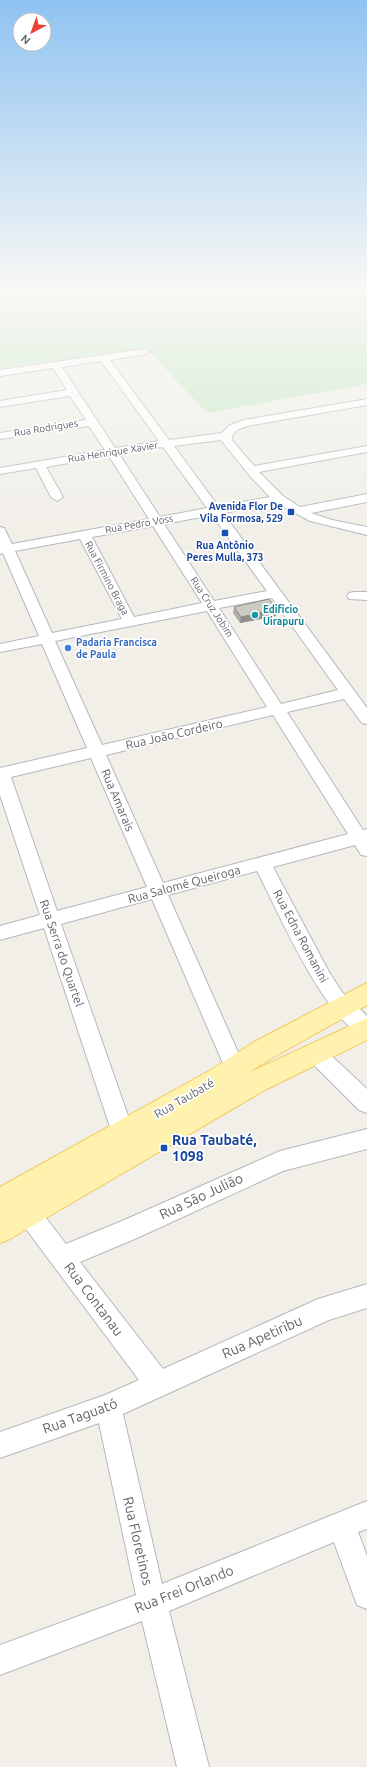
<svg xmlns="http://www.w3.org/2000/svg" width="367" height="1767" font-family="Ubuntu,sans-serif">
<style>
.green{fill:#c5e8c5}
.lines{fill:none;stroke-linecap:round;stroke-linejoin:round}
.minor-casing{stroke:#b5b8bc;stroke-width:2}
.major-casing{stroke:#f2c960;stroke-width:2}
.minor{fill:#fff;fill-rule:evenodd}
.major{fill:#fff2af;fill-rule:evenodd}
.wall{fill:#afaea9}
.shaded-wall{fill:#8f8d8a}
.building{fill:#cccac5;stroke:#8f8d8a}
.transit-dot{fill:#1a4fb4;stroke:#fff;stroke-width:1.5}
.culture-dot{fill:#0f9aa8;stroke:#fff;stroke-width:1.5}
.shop-dot{fill:#3f7fe0;stroke:#fff;stroke-width:1.5}
.labels{text-anchor:middle;dominant-baseline:central;stroke-width:3.5;stroke-linejoin:round;paint-order:stroke}
.far-street-label{font-size:10px;fill:#5f6368;stroke:#fff}
.far-transit-label{font-size:10px;font-weight:bold;fill:#164399;stroke:#fff;text-anchor:end}
.far-culture-label{font-size:10px;font-weight:bold;fill:#0d838f;stroke:#fff;text-anchor:start}
.far-shop-label{font-size:10px;font-weight:bold;fill:#366cbe;stroke:#fff;text-anchor:start}
.street-label{font-size:12px;fill:#5f6368;stroke:#fff}
.near-transit-label{font-size:14px;font-weight:bold;fill:#164399;stroke:#fff;text-anchor:start}
.near-street-label{font-size:14px;fill:#5f6368;stroke:#fff}
</style>
<rect width="100%" height="100%" fill="#f1efe8"/>
<path class="green" d="M0 288H367V384L207 413 146 348 0 368Z"/>
<g class="lines">
<defs>
<g id="minor">
<path d="M144 349 149 352 147 354 110 360 169 440 222 433 230 425 244 420 367 399V405L247 426 237 430 232 436V440L254 466 367 446V452L259 472 283 496 300 507 367 494V502L311 513 332 520 367 527V535L310 521 277 503 223 513 367 708V724L362 723 344 699 287 712 363 830 367 829V856L361 855 355 845 273 867 329 972 342 992 367 1016V1038C325 1023 278 911 257 871L168 895 245 1068 242 1074 235 1077 228 1074 225 1068 152 899 61 924 134 1133 131 1140 123 1143 115 1140 112 1133 44 928 0 940V926L40 915 0 795V768L87 748 42 644 0 652V644L39 636 3 553 0 554V527L4 528 12 544 149 519 109 456 46 467 63 497 57 501 51 497 36 468 0 474V468L105 450 89 426 0 439V433L86 420 70 396 0 407V401L67 390 53 368 0 376V370ZM101 361 159 441 115 448 62 367ZM221 440 249 475 270 497 218 506 174 446ZM163 447 207 508 160 517 119 454ZM212 515 267 591 214 601 164 524ZM153 526 202 603 134 617 92 537ZM80 539 122 619 52 633 15 551ZM272 598 338 690 281 704 219 608ZM207 611 267 707 102 745 55 641ZM273 715 348 834 163 883 106 755ZM91 758 147 887 57 911 11 777Z"/>
<path d="M354 592H367V600L349 599 347 596 349 593Z"/>
<path d="M315 1044 322 1047 367 1089V1113L359 1110 308 1059 305 1053 308 1047Z"/>
<path d="M367 1129V1149L283 1171 137 1238 80 1262 163 1369 318 1299 367 1284V1308L329 1320 123 1414 162 1584 367 1501V1529L358 1532 367 1556V1609L357 1605 334 1542 169 1611 209 1767H177L142 1621 0 1675V1645L136 1595 99 1423 0 1458V1432L105 1395 139 1380 20 1221 16 1213 20 1205 28 1202 36 1205 66 1244 122 1221 280 1151Z"/>
</g>
<path id="major" d="M367 983V1005L272 1058 248 1073 367 1018V1040L265 1090 10 1239 0 1243V1187L214 1068 254 1042Z"/>
</defs>
<use href="#minor" class="minor-casing"/>
<use href="#major" class="major-casing"/>
<use href="#minor" class="minor"/>
<use href="#major" class="major"/>
</g>
<path class="wall" d="M234 607 276 616 240 623 233 613Z"/>
<path class="shaded-wall" d="M277 609 276 616 240 623 241 617Z"/>
<path class="building" d="M269 599 277 609 241 617 234 607Z"/>
<linearGradient id="sky" x2="0" y2="1"><stop stop-color="#8fc3f1"/><stop offset="0.54" stop-color="#f9f8f5"/><stop offset="1" stop-color="#f9f8f5" stop-opacity="0"/></linearGradient>
<rect width="367" height="535" fill="url(#sky)"/>
<g class="transit-dot">
<rect x="287" y="508" width="8" height="8" rx="2"/>
<rect x="221" y="529" width="8" height="8" rx="2"/>
<rect x="160" y="1144" width="8" height="8" rx="2"/>
</g>
<circle class="culture-dot" cx="255" cy="615" r="4"/>
<circle class="shop-dot" cx="68" cy="648" r="4"/>
<g class="labels">
<g class="far-street-label">
<text transform="translate(46 428) rotate(-9)">Rua Rodrigues</text>
<text transform="translate(113 452) rotate(-9)">Rua Henrique Xavier</text>
<text transform="translate(139 524) rotate(-10)">Rua Pedro Voss</text>
<text transform="translate(107 578) rotate(62)">Rua Firmino Braga</text>
<text transform="translate(212 607) rotate(57)">Rua Cruz Jobim</text>
</g>
<g class="far-transit-label">
<text x="283" y="506">Avenida Flor De<tspan x="283" dy="12">Vila Formosa, 529</tspan></text>
<text x="225" y="545" text-anchor="middle">Rua Antônio<tspan x="225" dy="12">Peres Mulla, 373</tspan></text>
</g>
<g class="far-culture-label">
<text x="263" y="609">Edificio<tspan x="263" dy="12">Uirapuru</tspan></text>
</g>
<g class="far-shop-label">
<text x="76" y="642">Padaria Francisca<tspan x="76" dy="12">de Paula</tspan></text>
</g>
<g class="street-label">
<text transform="translate(174 734) rotate(-13)">Rua João Cordeiro</text>
<text transform="translate(118 800) rotate(67)">Rua Amarais</text>
<text transform="translate(184 884) rotate(-15)">Rua Salomé Queiroga</text>
<text transform="translate(301 936) rotate(62)">Rua Edna Romanini</text>
<text transform="translate(62 953) rotate(71)">Rua Serra do Quartel</text>
<text transform="translate(184 1098) rotate(-30)">Rua Taubaté</text>
</g>
<g class="near-transit-label">
<text x="172" y="1140">Rua Taubaté,<tspan x="172" dy="16">1098</tspan></text>
</g>
<g class="near-street-label">
<text transform="translate(201 1196) rotate(-25)">Rua São Julião</text>
<text transform="translate(94 1299) rotate(53)">Rua Contanau</text>
<text transform="translate(262 1337) rotate(-24)">Rua Apetiribu</text>
<text transform="translate(80 1416) rotate(-20)">Rua Taguató</text>
<text transform="translate(138 1541) rotate(77)">Rua Floretinos</text>
<text transform="translate(184 1589) rotate(-22)">Rua Frei Orlando</text>
</g>
</g>
<g transform="translate(32 32) rotate(221)"><circle r="19" fill="#ffffff" stroke="#bfc1c3"/>
<path d="M0-3L7 15L0 10L-7 15Z" fill="#ea4335"/>
<text y="-6" font-size="11" font-weight="bold" text-anchor="middle" fill="#5f6368">N</text>
</g>
</svg>
